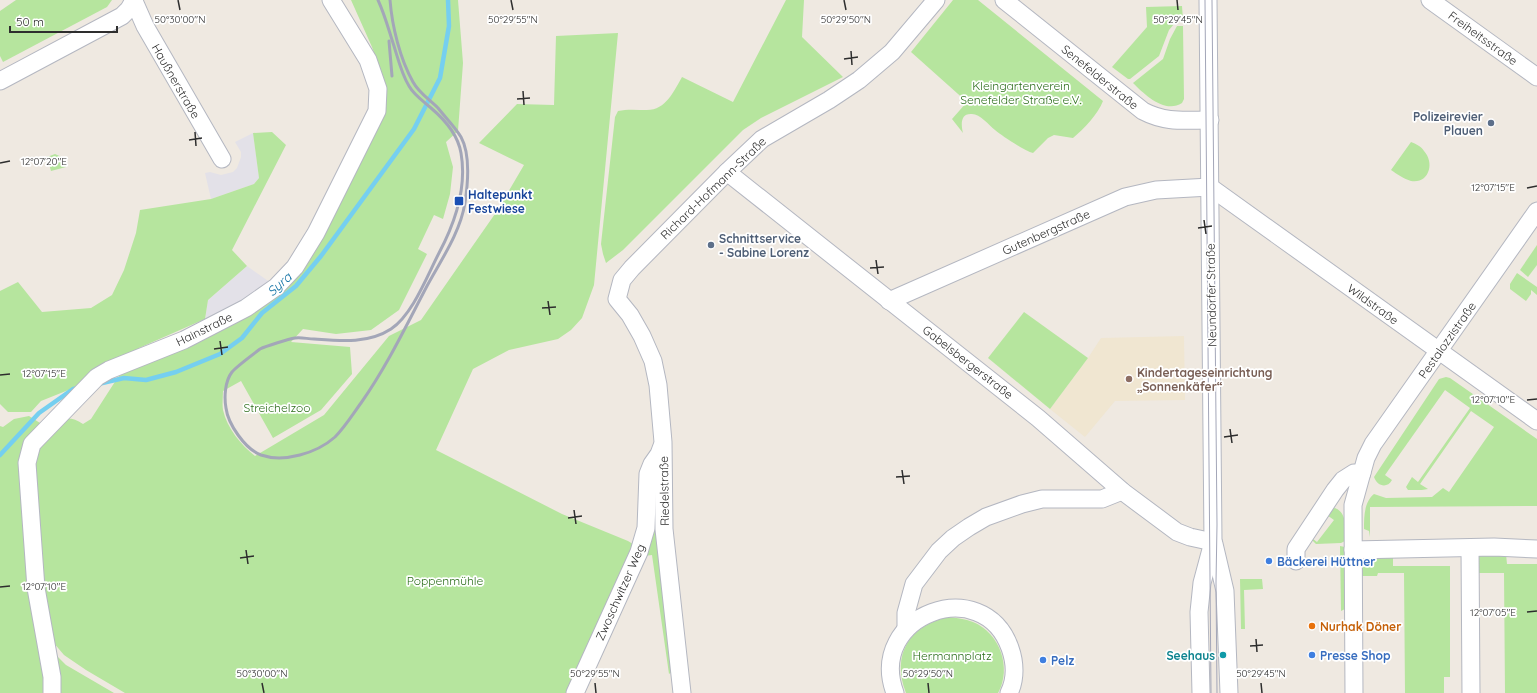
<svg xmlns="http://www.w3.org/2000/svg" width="1537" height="693" font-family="Quicksand,sans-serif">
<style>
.industrial{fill:#e3e1e8}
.education{fill:#f0e6d1}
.green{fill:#b6e59e}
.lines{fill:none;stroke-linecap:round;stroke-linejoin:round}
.stream{stroke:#75cff0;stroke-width:4.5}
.minor-casing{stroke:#b4b7c1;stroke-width:19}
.minor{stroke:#fff;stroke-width:17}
.tram{stroke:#a3a6b8;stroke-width:1}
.rail{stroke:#a3a6b8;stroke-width:3}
.ticks{fill:none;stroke:#2e2e2e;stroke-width:1.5}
.service-dot{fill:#5c6f8a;stroke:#fff;stroke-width:1.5}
.transit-dot{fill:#1a4fb4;stroke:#fff;stroke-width:1.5}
.education-dot{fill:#8d6e63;stroke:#fff;stroke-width:1.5}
.shop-dot{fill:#3f7fe0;stroke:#fff;stroke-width:1.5}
.food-dot{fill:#e8710a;stroke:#fff;stroke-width:1.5}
.culture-dot{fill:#0f9aa8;stroke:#fff;stroke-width:1.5}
.labels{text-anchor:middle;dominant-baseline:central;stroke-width:3.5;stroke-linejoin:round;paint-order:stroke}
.street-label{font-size:12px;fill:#2e2e2e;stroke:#fff}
.park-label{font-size:12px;fill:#2c6e1b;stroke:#fff}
.service-label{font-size:12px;font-weight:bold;fill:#4e5e75;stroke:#fff;text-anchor:end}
.transit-label{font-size:12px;font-weight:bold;fill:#164399;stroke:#fff;text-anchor:start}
.education-label{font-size:12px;font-weight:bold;fill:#785e54;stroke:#fff;text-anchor:start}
.shop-label{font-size:12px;font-weight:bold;fill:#366cbe;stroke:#fff;text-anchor:start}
.food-label{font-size:12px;font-weight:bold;fill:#c56008;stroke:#fff;text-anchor:start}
.culture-label{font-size:12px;font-weight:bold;fill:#0d838f;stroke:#fff;text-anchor:end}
.water-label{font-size:13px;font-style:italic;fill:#0d6fa3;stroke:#fff}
.ticks-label{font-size:10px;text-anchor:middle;fill:#2e2e2e;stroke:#fff;stroke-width:3.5;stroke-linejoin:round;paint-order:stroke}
</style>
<rect width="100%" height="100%" fill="#efe9e1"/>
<g class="industrial">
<path d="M253 133 259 178 254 184 211 199 205 173 210 172 221 175 233 172 237 168 241 157V152L235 142Z"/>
<path d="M247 266 271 283 236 306 205 319 208 300Z"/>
</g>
<path class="education" d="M1184 336 1185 400 1115 401 1085 437 1050 409 1088 358 1101 338Z"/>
<g class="green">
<path d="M16 0H112L107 7 3 62 0 56V11Z"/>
<path d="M351 0H458L463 63 458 131 446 142 453 167 450 194 443 219 434 215 418 249 427 254 399 310 371 330 336 334 303 329 291 342 350 347 352 374 321 410 273 438 241 381 223 391C223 397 222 404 223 410 227 428 241 445 255 456L324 415 389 336 421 320 497 211 524 165 479 143 517 104 554 105 556 36 618 33 594 285 582 318 571 330 558 339 509 350 473 369 436 450 562 514 628 541 636 546 568 693H125L86 670 64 655 53 642 46 693H0V426L3 427 14 419 29 416 48 428C61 419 68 414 83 424L91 419 118 377 139 362 266 300 378 125V64L372 47Z"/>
<path d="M786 0H804L802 37 843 77 761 118 743 130 623 250 606 263 603 254 601 244 615 117 618 111C627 109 637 110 647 110 666 110 674 91 682 77L733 102Z"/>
<path d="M953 0H978L1103 101C1098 114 1084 129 1073 138L1054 135 1048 138 1033 153C1025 151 1002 136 995 130 989 125 980 114 972 114 960 113 961 125 963 133L952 119 967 102 911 52Z"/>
<path d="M1182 6 1183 20 1174 24 1169 30 1159 56 1130 79H1128L1112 67 1147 27 1146 7Z"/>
<path d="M1177 26H1183L1184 99 1182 103C1165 114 1145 95 1133 83L1163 59 1170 39Z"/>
<path d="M272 132 286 145 232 250 247 266 208 300 205 319 139 348 120 364 81 385 41 401 31 412H8L0 404V291L18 282 42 312 91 308 112 295 124 270 136 233 140 210 211 199 254 184 259 178 253 133Z"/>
<path d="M1411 142C1416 144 1421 146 1424 151 1435 163 1429 184 1411 181 1404 179 1397 174 1391 170Z"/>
<path d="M55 154 64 158 66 167 51 171 47 157Z"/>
<path d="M1537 245V265L1528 277 1520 270Z"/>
<path d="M1517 273 1537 287V295L1531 290V294L1526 301 1510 289V284Z"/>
<path d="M1024 312 1088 358 1050 409 988 358Z"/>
<path d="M1446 377 1450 378 1537 439V506L1370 507V537L1369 531 1364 529C1364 517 1364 502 1374 494L1386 498 1432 497 1443 488 1449 492 1494 427 1471 411 1420 484 1428 489 1422 490H1408L1406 487 1412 477 1418 482 1470 408 1445 390 1385 475 1392 480C1387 489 1377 486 1374 477L1439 379Z"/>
<path d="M653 481 674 670 669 674 652 555 644 556 637 566Z"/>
<path d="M1335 508C1348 513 1345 530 1345 541L1341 543 1316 544 1305 533 1317 542 1334 520 1324 513 1331 509Z"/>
<path d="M1340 546 1345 547V609L1341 611Z"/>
<path d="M1362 554H1393V566H1450V677H1444V693H1405L1404 573H1378L1377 576H1359Z"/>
<path d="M1472 554H1506L1507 564H1537V693H1505L1504 573H1472Z"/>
<path d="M1240 579H1262L1263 589 1244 590 1245 629H1241Z"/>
<path d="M949 617C957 618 965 619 973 622 1000 633 1012 668 998 693H906C891 655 909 625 949 617Z"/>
<path d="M51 650 66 665 114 693H55Z"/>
</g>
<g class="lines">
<g class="stream">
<path d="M98 384 124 378 146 380 176 372 220 354 242 338 262 313 296 286 321 256 414 129 440 78 449 26 448 0"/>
<path d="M0 455 39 413 73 389 79 388"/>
</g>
<defs>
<g id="minor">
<path d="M1004 0 1143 111C1166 123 1184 120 1210 120"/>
<path d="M1430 0 1537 77"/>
<path d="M134 1 145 26 222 159"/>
<path d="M0 81 122 16 129 9 134 0"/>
<path d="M727 172 1038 418 1122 491 1177 532 1190 537 1213 542"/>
<path d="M1210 187 1537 421"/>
<path d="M889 301 1125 197 1156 190 1210 187"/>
<path d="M1214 544 1225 591 1229 693"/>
<path d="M1470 548 1471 693"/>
<path d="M1353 550 1494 547 1537 549"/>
<path d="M1296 561V549L1335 490 1343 480 1354 473H1362"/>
<path d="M906 629V613L914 584 939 551 953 538 969 527 986 517 1022 504 1042 499H1102L1122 491"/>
<path d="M52 693V677L36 588 27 463 32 444 97 377 109 370 184 340 246 308 276 287 295 267 316 233 377 111 378 89 368 60 331 0"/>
<path d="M575 693 639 552 646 528 648 474 652 464 659 454 662 446"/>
<path d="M682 693 664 529 663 442 658 385 653 361 642 336 630 315 617 299 622 280 632 268 727 172 762 139 829 100 859 80 892 52 936 0"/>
<path d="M895 693C866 615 983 572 1010 648 1015 662 1016 679 1009 693"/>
<path d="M1201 693 1199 612 1202 583 1213 542 1208 0"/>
<path d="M1354 693 1353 505 1366 458 1373 444 1537 211"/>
</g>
</defs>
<use href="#minor" class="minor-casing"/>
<use href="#minor" class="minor"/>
<g class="tram">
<path d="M1205 0 1211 693"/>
<path d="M1212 0 1217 525 1216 582 1217 693"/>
</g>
<g class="rail">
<path d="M378 0C385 15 389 31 394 46 398 59 402 75 409 86 414 95 423 101 431 108 444 119 458 135 461 153 467 187 455 223 439 253 427 276 413 314 391 329 368 344 340 341 314 339 308 339 301 337 295 338 289 339 266 346 260 349 256 352 235 368 232 372 225 381 224 397 226 408 228 424 245 449 261 455 284 463 317 453 335 437 345 427 353 414 361 403 387 366 406 326 427 286 441 260 460 233 465 203 468 183 471 155 461 137 455 127 445 117 438 108 429 99 419 93 413 82 400 59 392 26 390 0"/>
<path d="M389 41 392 76"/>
</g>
</g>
<path class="ticks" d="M178 0 180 10M511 0 513 10M844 0 846 10M1177 0 1178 10M851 51 852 65M844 59 858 57M523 91 524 105M517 99 530 98M195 132 196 146M189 140 202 138M0 163 10 161M1527 188 1537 186M1204 220 1206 234M1198 228 1212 226M876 260 878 274M870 268 884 267M548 301 550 315M542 308 556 307M220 341 222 355M214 349 228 347M0 375 10 374M1527 400 1537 399M1230 429 1232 443M1224 437 1238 435M902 470 904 484M896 477 910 476M574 510 576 524M568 518 582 516M246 550 248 564M240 558 254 556M0 587 10 586M1527 612 1537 611M1256 639 1257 652M1250 646 1263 645M262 683 264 693M595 683 596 693M928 683 929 693M1261 683 1262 693"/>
<g class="service-dot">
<circle cx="1491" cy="123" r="4"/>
<circle cx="711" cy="245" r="4"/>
</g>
<rect class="transit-dot" x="454" y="196" width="10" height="10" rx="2"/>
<circle class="education-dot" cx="1129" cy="379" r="4"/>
<g class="shop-dot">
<circle cx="1269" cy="561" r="4"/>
<circle cx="1312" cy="655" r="4"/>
<circle cx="1043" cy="660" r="4"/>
</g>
<circle class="food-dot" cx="1312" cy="626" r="4"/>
<circle class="culture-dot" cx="1223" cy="655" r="4"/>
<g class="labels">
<g class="street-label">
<text transform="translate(1483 38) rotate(36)">Freiheitsstraße</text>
<text transform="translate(1100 77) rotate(39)">Senefelderstraße</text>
<text transform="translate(176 81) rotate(60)">Haußnerstraße</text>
<text transform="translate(713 188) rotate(-44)">Richard-Hofmann-Straße</text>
<text transform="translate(1046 232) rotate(-24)">Gutenbergstraße</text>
<text transform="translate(1211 295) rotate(-91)">Neundorfer Straße</text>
<text transform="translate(1373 304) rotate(36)">Wildstraße</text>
<text transform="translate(204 329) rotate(-26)">Hainstraße</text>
<text transform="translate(1447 340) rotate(-55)">Pestalozzistraße</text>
<text transform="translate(968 362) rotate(38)">Gabelsbergerstraße</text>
<text transform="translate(664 491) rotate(-91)">Riedelstraße</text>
<text transform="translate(620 592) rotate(-66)">Zwoschwitzer Weg</text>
</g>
<g class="park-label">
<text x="1021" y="85">Kleingartenverein<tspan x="1021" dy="14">Senefelder Straße e.V.</tspan></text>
<text x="277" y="407">Streichelzoo</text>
<text x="445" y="580">Poppenmühle</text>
<text x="952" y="655">Hermannplatz</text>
</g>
<g class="service-label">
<text x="1483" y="116">Polizeirevier<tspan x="1483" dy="14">Plauen</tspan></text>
<text x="719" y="238" text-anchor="start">Schnittservice<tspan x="719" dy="14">- Sabine Lorenz</tspan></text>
</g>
<g class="transit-label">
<text x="468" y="194">Haltepunkt<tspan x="468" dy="14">Festwiese</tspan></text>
</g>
<g class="education-label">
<text x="1137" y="372">Kindertageseinrichtung<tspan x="1137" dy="14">„Sonnenkäfer“</tspan></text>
</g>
<g class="shop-label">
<text x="1277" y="561">Bäckerei Hüttner</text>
<text x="1320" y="655">Presse Shop</text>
<text x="1051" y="660">Pelz</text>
</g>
<g class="food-label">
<text x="1320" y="626">Nurhak Döner</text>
</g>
<g class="culture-label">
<text x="1215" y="655">Seehaus</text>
</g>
<g class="water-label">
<text transform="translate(279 284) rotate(-42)">Syra</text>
</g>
</g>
<g class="ticks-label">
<text x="180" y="23">50°30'00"N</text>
<text x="513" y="23">50°29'55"N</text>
<text x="846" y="23">50°29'50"N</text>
<text x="1178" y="23">50°29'45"N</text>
<text x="44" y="165">12°07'20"E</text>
<text x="1493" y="191">12°07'15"E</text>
<text x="44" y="377">12°07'15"E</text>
<text x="1493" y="403">12°07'10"E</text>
<text x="44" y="590">12°07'10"E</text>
<text x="1493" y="616">12°07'05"E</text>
<text x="262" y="677">50°30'00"N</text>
<text x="595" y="677">50°29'55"N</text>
<text x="928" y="677">50°29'50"N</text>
<text x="1261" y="677">50°29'45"N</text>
</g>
<path d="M10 26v6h107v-6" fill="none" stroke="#2e2e2e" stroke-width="2"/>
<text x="16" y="26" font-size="12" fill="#2e2e2e" stroke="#ffffff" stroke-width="3" paint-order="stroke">50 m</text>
</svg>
